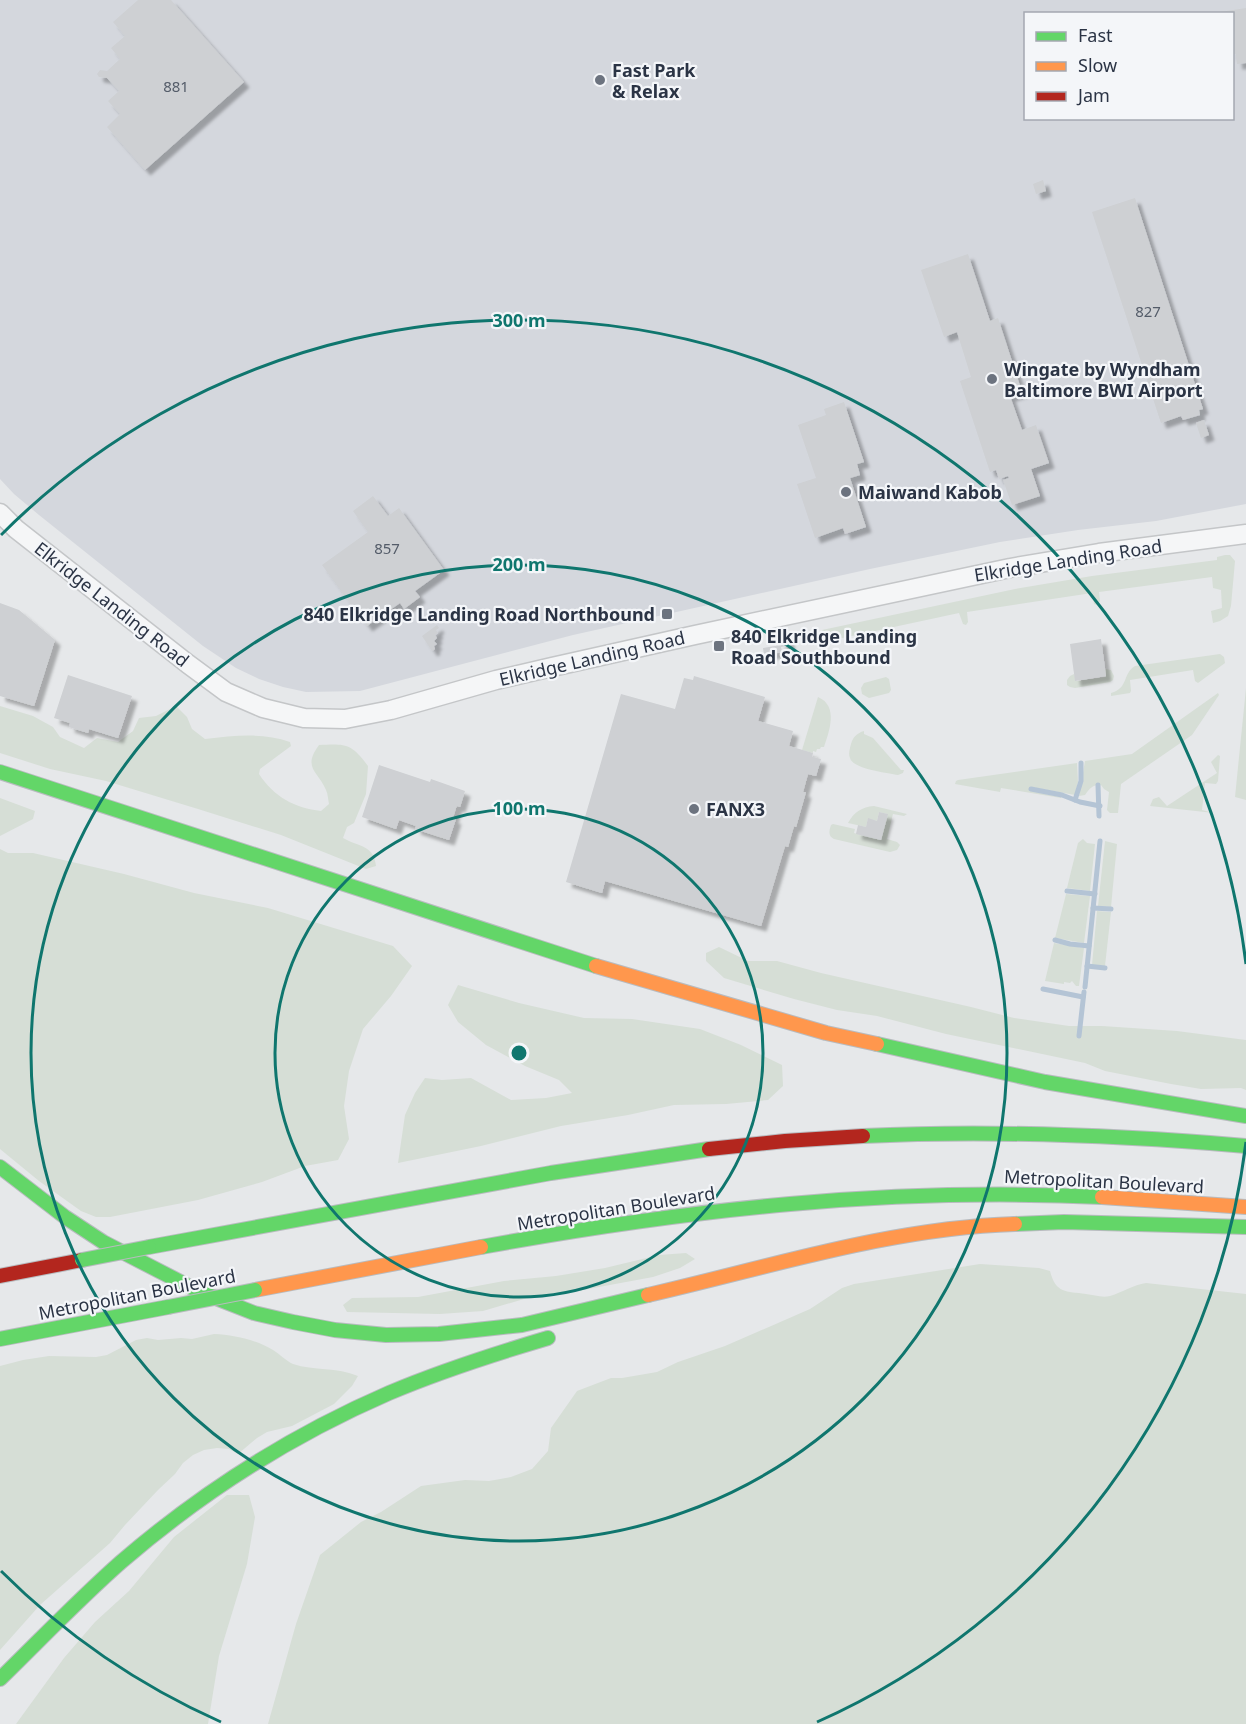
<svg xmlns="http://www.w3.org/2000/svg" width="1246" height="1724" font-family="'Noto Sans',sans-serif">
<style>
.built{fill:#d4d7dd;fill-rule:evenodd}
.green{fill:#d6ded6}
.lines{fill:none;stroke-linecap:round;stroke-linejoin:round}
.stream{stroke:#b4c4d5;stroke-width:5}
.building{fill:#ced0d3;filter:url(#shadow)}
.street-casing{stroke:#c4c6c8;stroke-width:21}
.fast-casing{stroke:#b8bbbf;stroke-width:16}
.slow-casing{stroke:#b8bbbf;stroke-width:16}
.jam-casing{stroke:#b8bbbf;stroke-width:16}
.street{stroke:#f5f6f7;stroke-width:18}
.fast{stroke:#63d668;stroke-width:14}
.slow{stroke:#ff974d;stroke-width:14}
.jam{stroke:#b3261e;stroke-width:14}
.fast-bridge-casing{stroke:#b8bbbf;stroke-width:16;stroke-linecap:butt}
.fast-bridge{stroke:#63d668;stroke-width:14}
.ring{fill:none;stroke:#0f766e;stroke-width:3}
.poi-dot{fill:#6c737f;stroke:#f4f6f9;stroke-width:2}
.labels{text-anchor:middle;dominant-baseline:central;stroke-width:4.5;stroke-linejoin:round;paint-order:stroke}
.number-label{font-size:15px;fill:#545c69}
.poi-label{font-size:18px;font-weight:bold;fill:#2b3445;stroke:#f4f6f9;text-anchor:start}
.street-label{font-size:18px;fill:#2b3445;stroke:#f4f6f9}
.centre{fill:#0f766e;stroke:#f4f6f9;stroke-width:3}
.ring-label{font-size:18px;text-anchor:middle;font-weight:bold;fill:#0f766e;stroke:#f4f6f9;stroke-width:4.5;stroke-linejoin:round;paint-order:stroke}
</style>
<defs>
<filter id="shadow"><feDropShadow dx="5.5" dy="5.5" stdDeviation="1.5" flood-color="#0004"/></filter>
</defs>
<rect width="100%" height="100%" fill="#e6e8ea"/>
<path class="built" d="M0 0H1246V504L1156 521 1078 530 1000 542 870 569 573 635 360 691 306 692 283 687 259 679 236 668 203 646 39 515 14 494 0 479ZM1026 14H1232V118H1026Z"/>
<g class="green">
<path d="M1225 555H1230L1235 561 1231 606 1228 616 1220 621 1213 623 1211 611 1222 608 1221 590 1213 588 1212 577 1099 592 1100 601 1097 605 1094 604 1092 593 967 612 968 622 966 625 963 624 959 613 824 642 822 630 1015 589 1092 576 1217 560V557Z"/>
<path d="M1220 654 1224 657 1225 663 1198 683 1195 681 1193 670 1130 680 1131 691 1130 693 1111 696V693C1129 688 1122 674 1135 666Z"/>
<path d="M1105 669 1111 670 1114 676 1113 680 1110 682 1075 688 1070 687 1067 685V680L1070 676 1074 674 1076 681 1106 677Z"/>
<path d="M886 677 889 679 891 690 889 693 869 698 862 694 861 688 864 683Z"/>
<path d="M1246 688V800L1235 797Z"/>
<path d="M1218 693 1219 695 1192 735 1121 784 1118 813H1110L1107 810 1109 792 1104 789 1101 785C1092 785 1090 788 1085 795L1079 796 1085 761 1132 754Z"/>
<path d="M818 697C839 706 829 732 824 747H821L820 749H817L816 752 813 751V753L802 750Z"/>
<path d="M0 706 33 716 53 727 60 737 84 748 97 738 118 742 133 731 139 718 156 716 176 706 187 717 192 729 205 739C234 736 263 732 290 742L291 746 260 769 259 774C274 797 295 808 321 811L329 804C328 800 328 794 326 790 318 771 302 768 319 745 346 744 351 743 368 766L366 794 354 823 347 827 343 838C359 847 374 845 376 866L366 869 281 835 198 809 106 781 50 769 0 753Z"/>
<path d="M864 731V734L873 738 901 770H904L903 773 898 775C887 773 853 769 850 758 848 754 850 748 851 744 853 737 857 733 864 731Z"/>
<path d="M1218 755 1220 756 1218 781 1216 784 1205 783 1202 810 1214 813 1150 806 1153 799 1159 797 1167 806 1217 773 1211 762Z"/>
<path d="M1077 763 1078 782 1075 795 1031 787V791L1061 797V798L1001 788 1000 792 955 784 956 781 958 780Z"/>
<path d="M0 798 35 811 33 819 0 836Z"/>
<path d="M874 806 907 814 904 816 893 814 887 839 897 842 900 845 897 850 890 852 834 839C828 836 829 831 831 825L833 824 855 829 854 833 881 840 887 814 879 812 877 821 868 819 866 827 848 823C854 812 862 807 874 806Z"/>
<path d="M1083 839 1087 843 1095 844 1090 891 1067 888 1078 843Z"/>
<path d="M1105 841 1117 844 1111 907 1098 906Z"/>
<path d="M0 849 8 853H33L124 874 194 893 268 908 393 946 412 966 391 996 363 1029 349 1071 344 1106 349 1139 338 1160 305 1166 262 1182 198 1200 110 1217H96L81 1211 39 1181 0 1149Z"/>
<path d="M1066 894 1090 896 1084 943 1055 938Z"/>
<path d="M1097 911 1111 912 1105 966 1092 965Z"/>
<path d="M1054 943 1084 948 1079 986H1076L1072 981 1070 983 1064 982V984L1045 981Z"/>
<path d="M719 947 748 961H777L821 973 971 1007 1014 1018 1069 1026H1102L1177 1031 1246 1040V1090L1241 1088 1201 1089 1171 1084 1105 1071 1085 1063 946 1034 877 1016 837 1010 794 999 724 978 706 961V953Z"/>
<path d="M458 985 519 1003 584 1018 632 1019 700 1029 741 1045 782 1065 783 1086 768 1100 726 1104 674 1105 628 1115 561 1126 481 1146 398 1163 405 1115 415 1093 425 1078 442 1080 471 1078 511 1100 546 1098 572 1093 559 1080 525 1066 486 1045 458 1022 448 1005Z"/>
<path d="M686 1253 695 1259 680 1268 653 1277 572 1292 524 1299 483 1311 440 1314 347 1312 343 1305 352 1298 418 1297 504 1281 556 1276 605 1268 659 1255Z"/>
<path d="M980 1264 1039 1268 1050 1271C1056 1294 1066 1291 1086 1294 1094 1295 1102 1298 1110 1296 1123 1292 1133 1285 1146 1283L1246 1294V1724H268L296 1624 320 1555 361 1522 381 1512 421 1486 465 1480 489 1481 511 1477 532 1469 548 1451 551 1428 577 1391 611 1378H622L657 1372 678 1362 725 1346 810 1309 842 1288 854 1284Z"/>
<path d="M214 1334C234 1335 257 1340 273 1350 280 1354 286 1361 293 1364 314 1371 337 1367 358 1376L352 1386 334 1404 292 1426 267 1432 257 1438 238 1454 229 1449 217 1448 204 1450 193 1455 183 1463 175 1474 158 1490 125 1525 110 1543 40 1605 0 1650V1366L23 1360 49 1356 96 1357 107 1355 136 1340 147 1338 158 1340 181 1338 192 1339Z"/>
<path d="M227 1495H249L255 1517 247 1564 219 1656 208 1724H16L64 1658 95 1622 129 1591 174 1537Z"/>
</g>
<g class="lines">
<g class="stream">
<path d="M1098 785 1099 816"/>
<path d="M1031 789 1062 795 1080 802 1100 806"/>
<path d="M1075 800 1081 781V763"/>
<path d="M1067 891 1095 894"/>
<path d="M1093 908 1111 909"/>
<path d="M1055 940 1070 944 1089 946"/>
<path d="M1087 966 1105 968"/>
<path d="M1085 987 1100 841"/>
<path d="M1043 989 1083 997"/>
<path d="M1079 1036 1084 992"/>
</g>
</g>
<g class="building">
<path d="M138 0H171L244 82 145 170 107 127 120 114 108 101 119 91 107 78 99 77 97 74 100 70 107 71 120 59 111 48 125 36 113 22Z"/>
<path d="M1246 8V63L1237 64 1236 54 1232 55V14H1220V12Z"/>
<path d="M1043 180 1046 191 1036 194 1033 184Z"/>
<path d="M1135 198 1203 409 1199 410 1200 415 1183 420 1181 416 1161 423 1092 212Z"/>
<path d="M968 254 990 321 998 318 1022 392 1010 396 1022 430 1036 425 1049 463 1031 469 1040 496 1012 505 1003 480 1009 478 1008 476 999 479 996 470 990 472 960 381 971 377 957 332 944 337 921 270Z"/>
<path d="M844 402 864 462 857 464 860 475 850 478 866 527 845 534 843 528 815 538 797 484 816 478 798 425 826 415 824 409Z"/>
<path d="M1204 420 1209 435 1201 438 1196 423Z"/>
<path d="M373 496 388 516 399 508 444 570 415 591 420 597 404 609 400 603 367 626 322 565 368 532 353 511Z"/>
<path d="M0 603 19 610 55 640 34 706 0 696Z"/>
<path d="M437 625 439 628 436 630 438 633 435 635 437 638 434 641 437 644 434 646 435 649 432 651 422 636Z"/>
<path d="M788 637 790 645 781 647 782 652 764 655 763 648 781 645 780 638Z"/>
<path d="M1101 639 1106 676 1075 681 1070 644Z"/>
<path d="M68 675 132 696 118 738 89 729 88 733 69 727 70 723 54 718Z"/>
<path d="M694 676 765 697 758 721 793 731 789 746 813 753 812 757 821 759 816 776 808 774 803 792H806L796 827 794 826 788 847 785 846 761 926 605 881 602 893 566 882 621 694 675 709 684 678 693 680Z"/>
<path d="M379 765 430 782 431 779 465 791 460 807 457 806 456 808 453 818 456 819 449 840 415 829 416 826 399 820 396 829 362 817Z"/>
<path d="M879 812 888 814 881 840 856 834 858 825 866 827 868 818 877 821Z"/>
</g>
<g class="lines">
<defs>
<path id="street" d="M0 513 16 529 188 664 226 692 263 708 304 718 345 719 391 710 496 680 552 667 695 635 1010 568 1099 553 1246 534"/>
<g id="fast">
<path d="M0 772 596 966"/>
<path d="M877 1044 1045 1082 1246 1116"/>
<path d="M863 1136C991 1130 1118 1135 1246 1146"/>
<path d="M0 1167 65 1217 103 1242 198 1291 254 1313 293 1322 335 1330 386 1335 439 1334 522 1325 648 1295"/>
<path d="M1015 1224 1064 1222 1246 1227"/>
<path d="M149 1247 551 1173 709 1149"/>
<path d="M481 1247C689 1209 890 1187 1102 1197"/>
<path d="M0 1339 168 1307"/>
<path d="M0 1679C40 1640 79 1599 121 1562 201 1493 292 1435 389 1393 441 1371 494 1354 548 1338"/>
</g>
<g id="slow">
<path d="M596 966 826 1033 877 1044"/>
<path d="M1102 1197 1246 1207"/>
<path d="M255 1290 481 1247"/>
<path d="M648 1295C770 1267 890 1228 1015 1224"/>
</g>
<g id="jam">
<path d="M709 1149 785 1141 863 1136"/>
<path d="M0 1276 82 1260"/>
</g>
</defs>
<use href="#street" class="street-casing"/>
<use href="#fast" class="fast-casing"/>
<use href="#slow" class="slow-casing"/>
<use href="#jam" class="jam-casing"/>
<use href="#street" class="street"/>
<use href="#fast" class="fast"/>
<use href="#slow" class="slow"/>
<use href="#jam" class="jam"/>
<defs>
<g id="fast-bridge">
<path d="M82 1260 149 1247"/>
<path d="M168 1307 255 1290"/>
</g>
</defs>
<use href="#fast-bridge" class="fast-bridge-casing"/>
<use href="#fast-bridge" class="fast-bridge"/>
</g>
<g class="ring">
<circle cx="519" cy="1053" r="244"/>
<circle cx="519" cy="1053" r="488"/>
<path d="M1246 1142A732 732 0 0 1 817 1722M221 1722A732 732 0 0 1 1 1571M1 535A732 732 0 0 1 1246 964"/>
</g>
<g class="poi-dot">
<circle cx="600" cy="80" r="6"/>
<circle cx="992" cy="379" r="6"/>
<circle cx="846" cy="492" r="6"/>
<rect x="661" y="608" width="12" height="12" rx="3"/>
<rect x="713" y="640" width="12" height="12" rx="3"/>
<circle cx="694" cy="809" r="6"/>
</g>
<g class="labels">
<g class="number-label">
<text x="176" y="86">881</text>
<text x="1148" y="311">827</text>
<text x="387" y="548">857</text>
</g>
<g class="poi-label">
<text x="612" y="70">Fast Park<tspan x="612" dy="21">&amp; Relax</tspan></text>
<text x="1004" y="369">Wingate by Wyndham<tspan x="1004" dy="21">Baltimore BWI Airport</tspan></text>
<text x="858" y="492">Maiwand Kabob</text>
<text x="655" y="614" text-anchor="end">840 Elkridge Landing Road Northbound</text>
<text x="731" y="636">840 Elkridge Landing<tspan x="731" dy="21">Road Southbound</tspan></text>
<text x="706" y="809">FANX3</text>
</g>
<g class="street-label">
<text transform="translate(1068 560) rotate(-9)">Elkridge Landing Road</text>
<text transform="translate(112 604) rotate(38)">Elkridge Landing Road</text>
<text transform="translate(592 658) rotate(-13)">Elkridge Landing Road</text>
<text transform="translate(1104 1181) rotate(3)">Metropolitan Boulevard</text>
<text transform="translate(616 1208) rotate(-9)">Metropolitan Boulevard</text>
<text transform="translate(137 1294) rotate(-11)">Metropolitan Boulevard</text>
</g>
</g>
<circle cx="519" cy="1053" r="9" class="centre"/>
<g class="ring-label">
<text x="519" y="327">300 m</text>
<text x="519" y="571">200 m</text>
<text x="519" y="815">100 m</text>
</g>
<rect x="1024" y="12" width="210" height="108" fill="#f4f6f9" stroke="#a4a8b1" stroke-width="1.5"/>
<rect x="1036" y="32" width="30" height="9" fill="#63d668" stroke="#a4a8b1" stroke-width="1.5"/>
<text x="1078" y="42" font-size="18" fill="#2b3445">Fast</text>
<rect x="1036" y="62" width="30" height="9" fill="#ff974d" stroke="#a4a8b1" stroke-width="1.5"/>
<text x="1078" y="72" font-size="18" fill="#2b3445">Slow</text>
<rect x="1036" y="92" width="30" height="9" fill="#b3261e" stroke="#a4a8b1" stroke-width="1.5"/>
<text x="1078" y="102" font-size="18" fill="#2b3445">Jam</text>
</svg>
